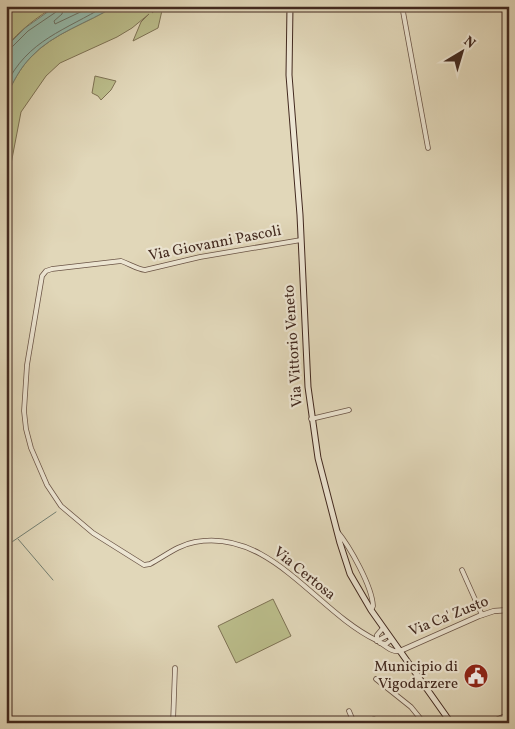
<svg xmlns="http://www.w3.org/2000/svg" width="515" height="729" font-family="Vollkorn,serif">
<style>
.green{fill:#babc8a;stroke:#7e7254}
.water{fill:#95baab;stroke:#748073}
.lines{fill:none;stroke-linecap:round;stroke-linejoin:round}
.shore{stroke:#6c7265;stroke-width:1}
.stream{stroke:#748073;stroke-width:1}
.minor-casing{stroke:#6a5446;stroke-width:5.5}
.tertiary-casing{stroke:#6a5446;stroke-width:6}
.secondary-casing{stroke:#42291f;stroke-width:7}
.minor{stroke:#ece5d2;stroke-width:4}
.tertiary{stroke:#ece5d2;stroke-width:4.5}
.secondary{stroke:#ece5d2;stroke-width:5}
.labels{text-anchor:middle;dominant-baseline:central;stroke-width:4.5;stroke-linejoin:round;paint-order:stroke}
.street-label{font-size:15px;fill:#42291f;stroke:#ece5d2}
.poi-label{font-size:15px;fill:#42291f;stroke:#ece5d2;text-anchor:end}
</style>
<rect width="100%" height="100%" fill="#e1d7b9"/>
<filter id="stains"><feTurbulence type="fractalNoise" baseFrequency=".004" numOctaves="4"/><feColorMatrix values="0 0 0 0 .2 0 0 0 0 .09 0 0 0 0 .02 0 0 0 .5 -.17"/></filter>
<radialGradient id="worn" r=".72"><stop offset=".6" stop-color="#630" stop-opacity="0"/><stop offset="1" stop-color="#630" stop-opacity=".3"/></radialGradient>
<g class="green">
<path d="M14 6H56C38 16 19 31 6 47V14Z"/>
<path d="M115 6H158L152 13 160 6H163L158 28 133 41 141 22 149 14 132 28 117 37 60 63 46 76 21 112 6 190V97C13 82 20 68 31 57 53 33 88 23 115 6Z"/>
<path d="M95 76 116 81 111 90 101 100 98 96 92 93Z"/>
<path d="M273 599 291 636 236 663 218 626Z"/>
</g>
<path class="water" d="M56 6H115C88 23 53 33 31 57 20 68 13 82 6 97V47L25 28Z"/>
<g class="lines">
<g class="shore">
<path d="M64 6 62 14 54 21 55 24 93 6"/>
<path d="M6 49 11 48 28 31 56 12 57 6"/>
<path d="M6 85C27 40 66 30 105 6"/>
</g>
<g class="stream">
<path d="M18 539 53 580"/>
<path d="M6 546 56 512"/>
</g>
<defs>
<g id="minor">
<path d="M402 6 428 148"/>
<path d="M290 7 299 6"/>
<path d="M301 240 200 257 145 270C136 269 130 264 121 261L52 269 46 271 42 276 27 365 24 411 26 429 31 448 47 485 61 506 93 533 144 565 150 564C165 556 178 545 195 542 270 528 316 611 376 640 384 644 391 653 400 651"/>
<path d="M311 419 349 410"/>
<path d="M337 531C350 547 372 586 373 606L371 610"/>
<path d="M462 570 482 615"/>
<path d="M377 641V635L383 628"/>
<path d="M377 641 388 635"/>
<path d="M380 643 386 644 391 640"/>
<path d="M376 679 411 707 424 723"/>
<path d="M349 711 354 723"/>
<path d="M173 723 175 668"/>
<path d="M366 723 374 719"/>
<path d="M489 723 507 715"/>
</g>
<path id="tertiary" d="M400 651 479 616 494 611 509 610"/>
<path id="secondary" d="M290 6 289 75 300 215 308 387 318 458 340 543 350 574 371 610 451 723"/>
</defs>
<use href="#minor" class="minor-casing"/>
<use href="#tertiary" class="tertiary-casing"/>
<use href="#secondary" class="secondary-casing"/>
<use href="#minor" class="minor"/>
<use href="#tertiary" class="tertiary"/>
<use href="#secondary" class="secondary"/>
</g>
<defs>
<symbol id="civic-disc" viewBox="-11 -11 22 22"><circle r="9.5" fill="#8f2418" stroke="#ece5d2"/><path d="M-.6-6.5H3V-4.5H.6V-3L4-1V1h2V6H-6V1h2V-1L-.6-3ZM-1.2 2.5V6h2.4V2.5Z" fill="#fff"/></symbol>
</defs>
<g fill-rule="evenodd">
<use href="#civic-disc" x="462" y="662" width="28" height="28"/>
</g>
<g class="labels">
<g class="street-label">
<text transform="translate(215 244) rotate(-11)">Via Giovanni Pascoli</text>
<text transform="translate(294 346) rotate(-94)">Via Vittorio Veneto</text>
<text transform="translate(304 574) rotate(39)">Via Certosa</text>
<text transform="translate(449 617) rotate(-22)">Via Ca' Zusto</text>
</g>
<g class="poi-label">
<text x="458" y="667">Municipio di<tspan x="458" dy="17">Vigodarzere</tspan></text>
</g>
</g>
<rect width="515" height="729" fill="none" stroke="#e1d7b9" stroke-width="25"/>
<rect x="8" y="8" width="500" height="714" fill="none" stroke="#42291f" stroke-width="2.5"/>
<rect x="12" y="12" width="490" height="704" fill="none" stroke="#42291f"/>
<g transform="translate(462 52) rotate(38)" stroke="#ece5d2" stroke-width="4" paint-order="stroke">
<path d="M0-4L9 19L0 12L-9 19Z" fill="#42291f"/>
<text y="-8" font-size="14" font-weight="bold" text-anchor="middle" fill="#42291f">N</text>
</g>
<rect width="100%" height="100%" filter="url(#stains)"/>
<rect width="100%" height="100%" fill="url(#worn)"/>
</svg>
